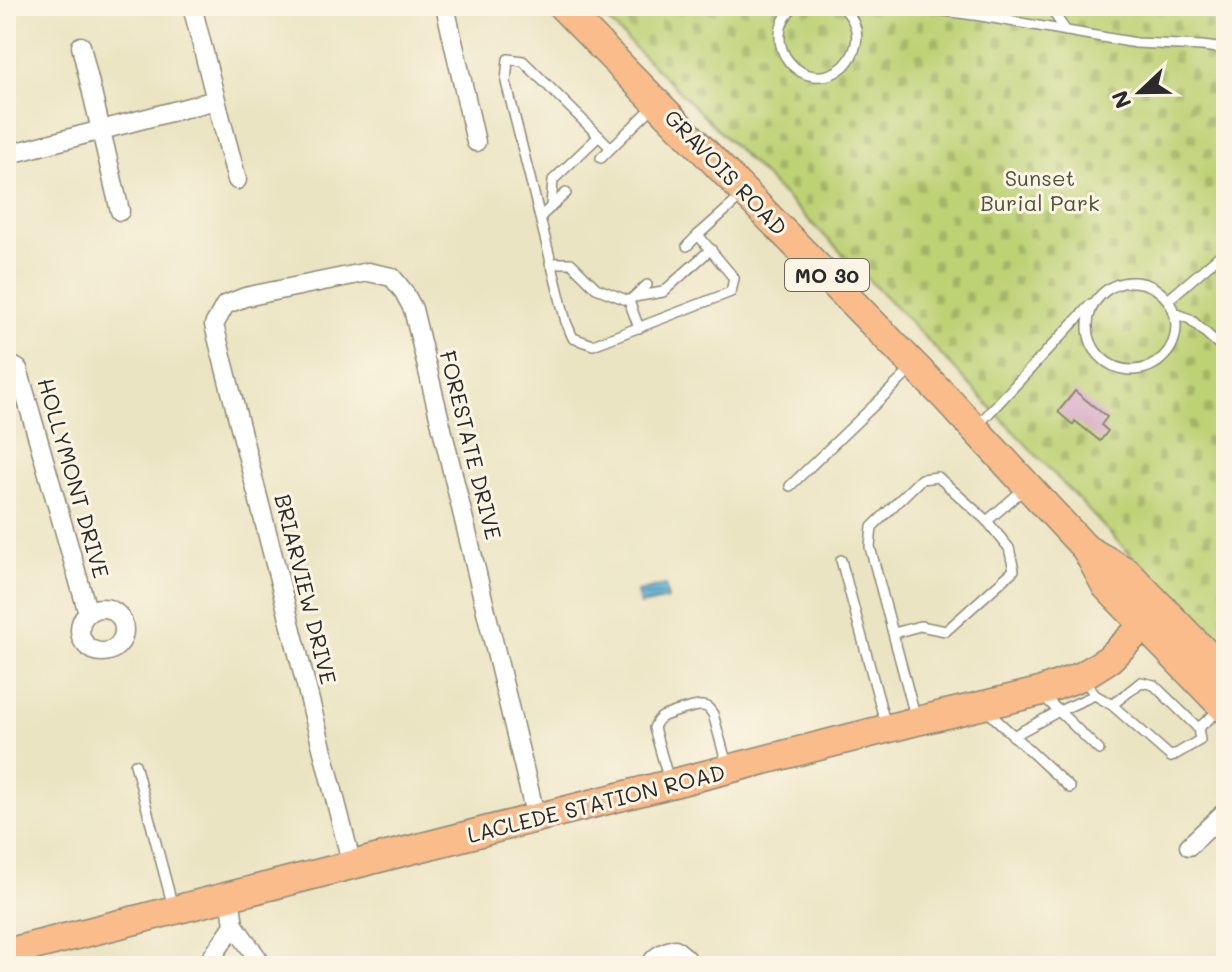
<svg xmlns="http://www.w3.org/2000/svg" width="1232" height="972" font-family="Mali,sans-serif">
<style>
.cemetery{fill:url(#cemetery-stones);stroke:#747e50;stroke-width:2}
.water{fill:url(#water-rules);stroke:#406a7e;stroke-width:2}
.building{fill:#d6a7c6}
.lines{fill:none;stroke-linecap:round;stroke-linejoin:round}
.lane-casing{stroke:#8b8876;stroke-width:12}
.street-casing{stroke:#8b8876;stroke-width:21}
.primary-casing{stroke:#8b8876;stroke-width:31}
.lane{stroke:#fff;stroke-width:9}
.street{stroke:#fff;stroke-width:18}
.primary{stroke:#f9bc8a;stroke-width:28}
.labels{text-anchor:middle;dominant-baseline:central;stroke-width:6;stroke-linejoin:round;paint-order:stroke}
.shield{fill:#fcf5e5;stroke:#6a6863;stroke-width:2}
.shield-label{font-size:20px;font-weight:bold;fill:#2b2b2b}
.street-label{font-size:22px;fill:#2b2b2b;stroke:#fcf5e5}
.park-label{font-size:22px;fill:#50543d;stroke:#fcf5e5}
</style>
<defs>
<pattern id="cemetery-stones" width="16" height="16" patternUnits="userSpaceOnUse" patternTransform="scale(2)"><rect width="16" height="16" fill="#bdd174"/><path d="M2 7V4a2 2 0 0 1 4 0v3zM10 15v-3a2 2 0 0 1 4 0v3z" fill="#a3b465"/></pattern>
<pattern id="water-rules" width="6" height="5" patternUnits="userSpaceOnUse" patternTransform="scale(2)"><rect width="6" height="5" fill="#56a9d2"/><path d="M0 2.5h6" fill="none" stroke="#478aab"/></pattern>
</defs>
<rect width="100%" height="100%" fill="#fcf5e5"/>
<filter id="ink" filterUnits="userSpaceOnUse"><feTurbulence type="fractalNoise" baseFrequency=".0125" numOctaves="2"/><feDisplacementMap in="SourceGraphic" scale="16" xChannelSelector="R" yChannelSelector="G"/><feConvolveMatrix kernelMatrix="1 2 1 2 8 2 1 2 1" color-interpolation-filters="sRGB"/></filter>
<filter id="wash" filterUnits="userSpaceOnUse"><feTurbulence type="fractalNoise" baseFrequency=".006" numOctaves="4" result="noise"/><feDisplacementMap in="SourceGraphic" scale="32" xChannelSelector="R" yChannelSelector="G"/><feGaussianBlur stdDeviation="1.8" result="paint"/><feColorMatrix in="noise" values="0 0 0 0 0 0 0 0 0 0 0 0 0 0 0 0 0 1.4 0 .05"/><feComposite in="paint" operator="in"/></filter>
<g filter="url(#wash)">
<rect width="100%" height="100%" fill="#ebe4c2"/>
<path class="cemetery" d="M593 6H1226V656L896 307Z"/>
<path class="water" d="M665 585 668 599 640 605 637 592Z"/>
<g id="blocks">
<path class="building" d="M1075 391 1107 417 1101 425 1108 431 1100 441 1075 421 1073 425 1058 412Z"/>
</g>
</g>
<g filter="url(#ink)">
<use href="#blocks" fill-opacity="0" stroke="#8b8876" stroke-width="2"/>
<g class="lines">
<defs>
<g id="lane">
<path d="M795 6C754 42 805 100 844 66 850 60 854 53 856 44 859 29 852 15 841 6"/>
<path d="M909 6 981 16 1136 43 1202 46 1226 49"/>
<path d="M1049 6 1066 31"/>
<path d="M655 105 611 148 523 61 508 59 506 82 566 322 573 338 593 345 731 292 734 278 698 235 742 196"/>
<path d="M601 158 611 148"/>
<path d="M551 207 553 180 599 136"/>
<path d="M540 217 566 193"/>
<path d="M687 246 698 235"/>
<path d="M550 263H571L596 288 629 301"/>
<circle cx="1132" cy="326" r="44"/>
<path d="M634 297 663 292 711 249"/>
<path d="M1168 300 1226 250"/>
<path d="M1174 313 1190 319 1226 351"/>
<path d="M639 328 629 301 647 285"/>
<path d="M977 426 1090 305"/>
<path d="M790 486 913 368"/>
<path d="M987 521 1025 488"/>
<path d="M841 560 886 726"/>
<path d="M894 633 920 626 946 631 1014 570 1009 548 987 521 938 477 921 479 872 527 870 547 915 716"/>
<path d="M1083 678 1095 695 1112 705 1171 757 1200 740 1198 728 1154 685 1141 682 1112 705"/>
<path d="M1041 694 1099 750"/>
<path d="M986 710 1070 788"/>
<path d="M1198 728 1220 710"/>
<path d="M1013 736 1059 711 1095 695"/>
<path d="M135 764 173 907"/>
<path d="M669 781 654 728C657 722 656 721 662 717 668 714 695 705 702 706 708 706 709 709 713 714L727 765"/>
</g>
<g id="street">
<path d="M192 6 216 100"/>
<path d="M445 6 476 142"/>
<path d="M81 46 120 211"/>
<path d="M6 155 216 100 237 180"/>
<path d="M6 362 18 369 88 613"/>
<circle cx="102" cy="630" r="22"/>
<path d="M1189 846 1226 811"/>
<path d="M352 865 214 325 225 305 245 297 368 272 392 277 404 292 413 309 536 818"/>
<path d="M230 896 234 925 263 966"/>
<path d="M206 966 234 925"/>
<path d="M650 966C654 956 666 951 675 949L686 958 687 966"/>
</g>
<g id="primary">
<path d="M562 6 946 398 1086 549 1106 586 1226 710"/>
<path d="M1086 549 1127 572 1226 674"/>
<path d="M6 953 917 721 1039 692 1082 676 1109 659 1162 608"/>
</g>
</defs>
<use href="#lane" class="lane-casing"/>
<use href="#street" class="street-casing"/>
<use href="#primary" class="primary-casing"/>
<use href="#lane" class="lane"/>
<use href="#street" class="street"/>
<use href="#primary" class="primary"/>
</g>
</g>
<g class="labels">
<rect class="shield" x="785" y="259" width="84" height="32" rx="6"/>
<g class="shield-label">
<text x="827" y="275">MO 30</text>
</g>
<g class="street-label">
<text transform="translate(726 172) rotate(46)">GRAVOIS ROAD</text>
<text transform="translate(471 445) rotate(76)">FORESTATE DRIVE</text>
<text transform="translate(74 478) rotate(74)">HOLLYMONT DRIVE</text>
<text transform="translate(306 589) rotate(76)">BRIARVIEW DRIVE</text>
<text transform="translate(596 803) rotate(-14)">LACLEDE STATION ROAD</text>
</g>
<g class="park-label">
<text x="1040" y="177">Sunset<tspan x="1040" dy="25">Burial Park</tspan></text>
</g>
</g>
<rect width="1232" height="972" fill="none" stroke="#fcf5e5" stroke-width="32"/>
<g transform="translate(1140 92) rotate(248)" stroke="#fcf5e5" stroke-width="6" paint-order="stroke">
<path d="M0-6L14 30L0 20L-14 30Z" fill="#2b2b2b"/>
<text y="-12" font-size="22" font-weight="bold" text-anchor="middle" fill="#2b2b2b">N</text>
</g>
</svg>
